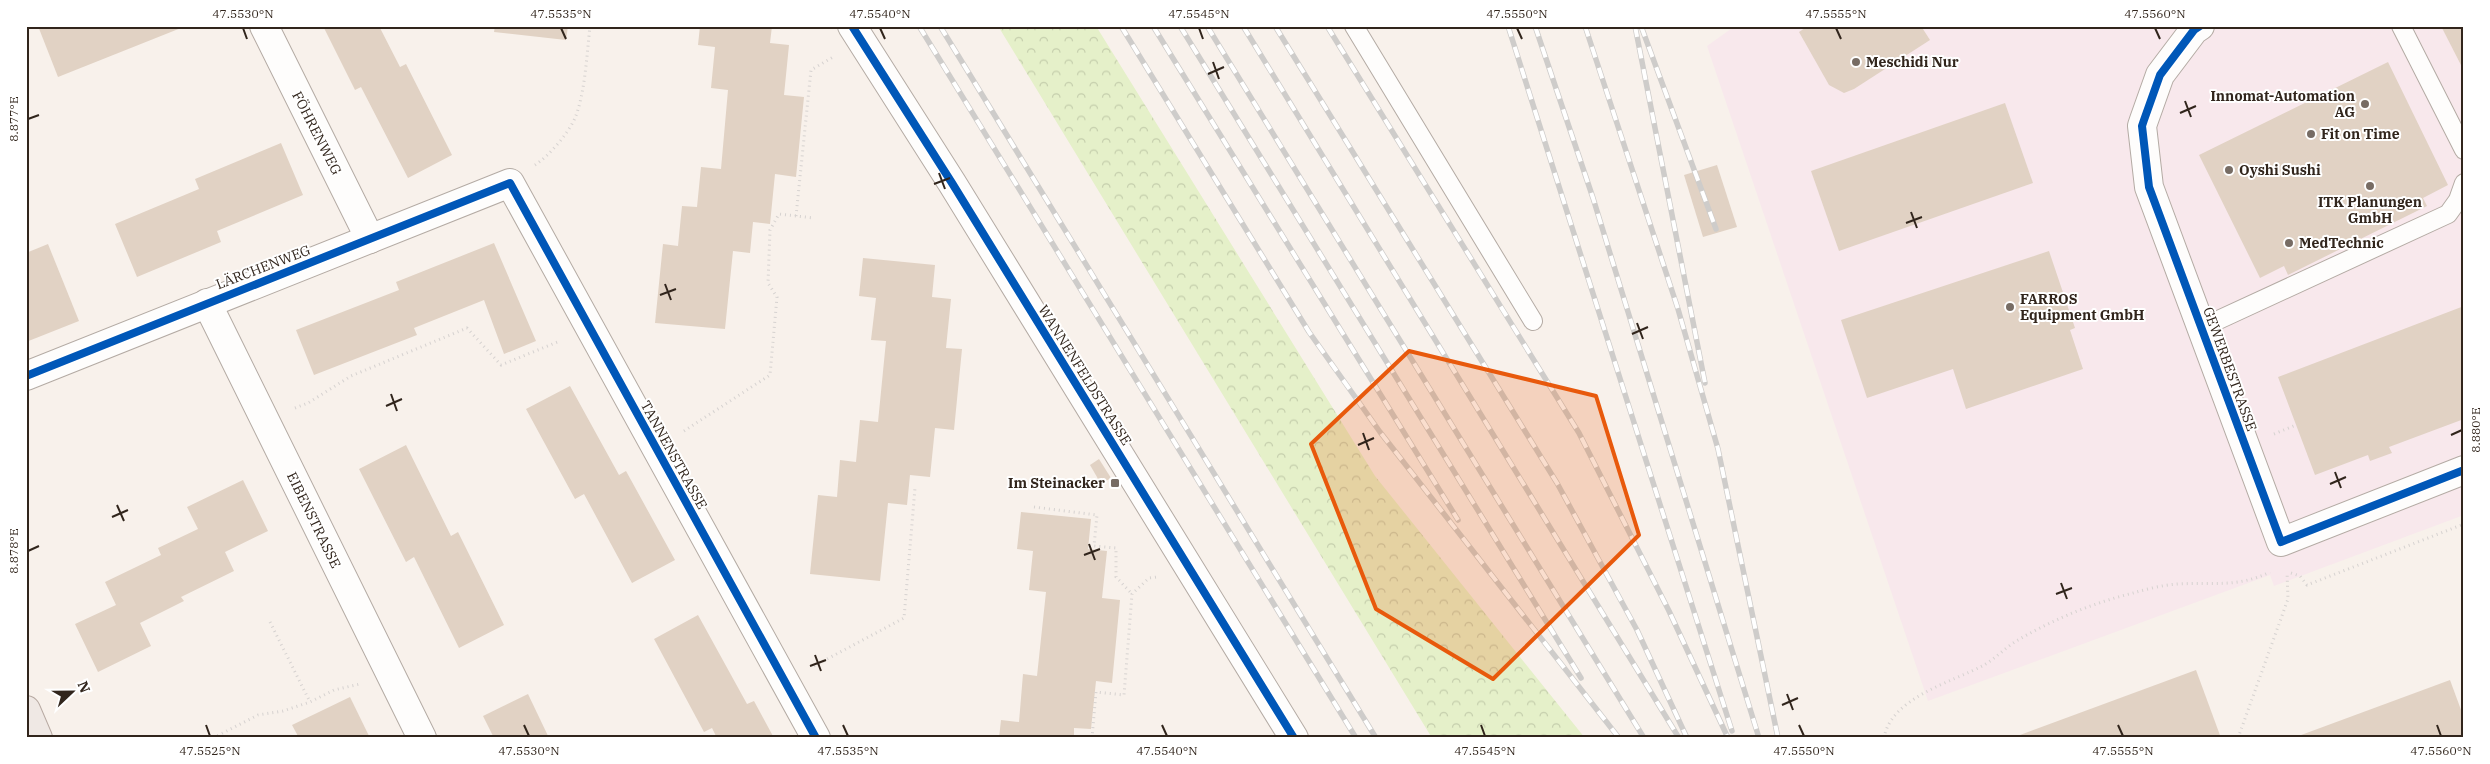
<svg xmlns="http://www.w3.org/2000/svg" width="2490" height="764" font-family="'IBM Plex Serif',serif">
<style>
.commercial{fill:#f8e8ec}
.forest{fill:url(#forest-crowns)}
.building{fill:#e1d2c4}
.lines{fill:none;stroke-linecap:round;stroke-linejoin:round}
.service-casing{stroke:#b4aba4;stroke-width:20}
.minor-casing{stroke:#b4aba4;stroke-width:30}
.primary-casing{stroke:#b8aaa3;stroke-width:30}
.path{stroke:#d6d2d0;stroke-width:3;stroke-dasharray:1 4;stroke-linecap:butt}
.service{stroke:#fefdfc;stroke-width:18}
.minor{stroke:#fefdfc;stroke-width:28}
.primary{stroke:#efe8e4;stroke-width:28}
.rail-casing{stroke:#ceccca;stroke-width:5.5}
.rail{stroke:#fff;stroke-width:4;stroke-dasharray:11;stroke-linecap:butt}
.cycleway-casing{stroke:#fff;stroke-width:11}
.cycleway{stroke:#0057b8;stroke-width:8}
.marked{fill:#e8590c;fill-opacity:0.2;stroke:#e8590c;stroke-width:4;stroke-linejoin:round}
.ticks{fill:none;stroke:#31251c;stroke-width:2}
.poi-dot{fill:#776c64;stroke:#fff;stroke-width:2}
.labels{text-anchor:middle;dominant-baseline:central;stroke-width:4;stroke-linejoin:round;paint-order:stroke}
.poi-label{font-size:14px;font-weight:bold;fill:#31251c;stroke:#fff;text-anchor:start}
.street-label{font-size:14px;fill:#31251c;stroke:#fff}
.neatline{fill:none;stroke:#31251c;stroke-width:2}
.ticks-label{font-size:12px;text-anchor:middle;fill:#31251c}
</style>
<defs>
<pattern id="forest-crowns" width="20" height="18" patternUnits="userSpaceOnUse" patternTransform="scale(1.25)"><rect width="20" height="18" fill="#e5f0c9"/><path d="M2 6a3 3 0 1 1 6 0M12 15a3 3 0 1 1 6 0" fill="none" stroke="#c5ceac"/></pattern>
</defs>
<rect width="100%" height="100%" fill="#f8f1eb"/>
<path class="commercial" d="M1735 26H2464V515L2274 586 2270 575 1928 701 1707 46Z"/>
<path class="forest" d="M998 26H1096L1375 476 1585 738H1432Z"/>
<g class="building">
<path d="M38 26H186L58 77Z"/>
<path d="M323 26H379L400 67 406 64 452 155 408 178 361 87 355 90Z"/>
<path d="M495 26H568L566 40 494 32Z"/>
<path d="M700 26H772L770 43 789 45 784 95 804 97 796 177 775 174 770 224 753 222 750 253 733 251 725 329 655 323 663 244 678 246 682 206 697 207 701 167 721 169 728 90 711 88 715 47 698 45Z"/>
<path d="M1808 26H1921L1930 40 1854 89 1844 93 1829 85 1799 32Z"/>
<path d="M2441 26H2464V71Z"/>
<path d="M2388 62 2448 185 2423 198 2427 206 2288 275 2284 266 2260 278 2199 155Z"/>
<path d="M2005 103 2033 183 1839 251 1811 171Z"/>
<path d="M281 143 303 195 217 231 221 242 137 277 115 224 199 189 195 179Z"/>
<path d="M1717 165 1737 227 1703 237 1684 175Z"/>
<path d="M494 243 536 341 504 354 484 300 414 328 417 335 314 375 296 330 399 290 396 282Z"/>
<path d="M48 244 79 321 26 342V253Z"/>
<path d="M2049 251 2075 328 2070 330 2083 369 1966 409 1953 369 1867 398 1841 320Z"/>
<path d="M863 258 935 265 932 297 951 299 946 348 962 349 954 430 935 428 930 477 910 475 907 505 888 503 880 581 810 574 818 495 837 497 840 460 856 462 860 420 878 422 886 341 871 340 876 298 859 296Z"/>
<path d="M2464 306V419L2389 447 2392 453 2370 461 2368 455 2315 475 2278 377Z"/>
<path d="M570 386 619 475 626 471 675 560 632 583 584 494 575 499 526 409Z"/>
<path d="M406 445 451 536 458 532 504 625 459 648 414 557 406 562 359 469Z"/>
<path d="M1099 459 1111 478 1101 484 1090 465Z"/>
<path d="M243 480 268 531 225 552 234 571 181 597 184 601 140 623 151 646 98 672 75 624 116 605 105 582 161 555 158 548 198 529 187 507Z"/>
<path d="M1021 512 1091 519 1088 549 1107 551 1102 598 1120 600 1112 683 1096 681 1091 729 1074 728V738H999L1001 720 1019 722 1023 674 1037 676 1046 592 1029 590 1033 551 1017 549Z"/>
<path d="M698 615 747 704 754 701 774 738H717L712 728 704 732 654 639Z"/>
<path d="M2196 670 2221 738H2012Z"/>
<path d="M2450 680 2464 718V738H2293Z"/>
<path d="M528 694 549 738H494L483 716Z"/>
<path d="M350 697 370 738H299L292 725Z"/>
</g>
<g class="lines">
<defs>
<g id="service">
<path d="M1354 26 1533 321"/>
<path d="M2401 26 2464 150"/>
<path d="M2201 328 2448 214 2458 200 2464 183"/>
</g>
<g id="minor">
<path d="M264 26 370 239"/>
<path d="M852 26 952 183 1294 738"/>
<path d="M2200 26 2194 30 2160 75 2144 120 2142 126 2149 187 2281 542 2464 470"/>
<path d="M207 303 422 738"/>
<path d="M26 376 510 183 816 738"/>
</g>
<path id="primary" d="M26 710 38 738"/>
</defs>
<use href="#service" class="service-casing"/>
<use href="#minor" class="minor-casing"/>
<use href="#primary" class="primary-casing"/>
<g class="path">
<path d="M535 165C549 156 568 134 575 118 585 94 587 53 590 26"/>
<path d="M796 216 811 70 833 57"/>
<path d="M295 408 308 403 351 376 467 328 501 365 560 341"/>
<path d="M684 431 770 375 777 297 768 283 770 230 779 214 814 218"/>
<path d="M2274 434 2296 425"/>
<path d="M1034 507 1097 515 1094 546 1116 548V577L1132 594"/>
<path d="M2291 573 2300 576 2307 585 2464 524"/>
<path d="M270 622 310 702"/>
<path d="M814 666 904 618 915 488"/>
<path d="M213 738 258 715 283 711 310 702 334 690 360 684"/>
<path d="M1092 738 1096 692 1124 695 1132 594 1149 578 1157 577"/>
<path d="M1884 738C1891 697 1953 682 1984 665 1996 658 2006 647 2018 640 2054 619 2093 603 2133 593 2147 589 2163 585 2178 584 2213 582 2237 588 2270 572"/>
<path d="M2238 738 2288 599 2287 572"/>
</g>
<use href="#service" class="service"/>
<use href="#minor" class="minor"/>
<use href="#primary" class="primary"/>
<defs>
<g id="rail">
<path d="M919 26 1356 738"/>
<path d="M940 26 1376 738"/>
<path d="M1121 26 1309 332 1380 432 1619 738"/>
<path d="M1153 26 1458 520"/>
<path d="M1180 26 1581 678"/>
<path d="M1207 26 1644 738"/>
<path d="M1243 26 1679 738"/>
<path d="M1275 26 1557 483 1637 630 1687 738"/>
<path d="M1327 26 1579 433 1669 611 1728 738"/>
<path d="M1508 26 1732 731"/>
<path d="M1535 26 1593 198 1759 738"/>
<path d="M1585 26 1678 309 1718 449 1778 738"/>
<path d="M1635 26 1705 383"/>
<path d="M1641 26 1716 229"/>
</g>
</defs>
<use href="#rail" class="rail-casing"/>
<use href="#rail" class="rail"/>
<defs>
<g id="cycleway">
<path d="M852 26 952 183 1294 738"/>
<path d="M2200 26 2194 30 2160 75 2144 120 2142 126 2149 187 2281 542 2464 470"/>
<path d="M26 376 510 183 816 738"/>
</g>
</defs>
<use href="#cycleway" class="cycleway-casing"/>
<use href="#cycleway" class="cycleway"/>
</g>
<path class="marked" d="M1409 351 1596 396 1639 535 1493 679 1376 609 1311 444Z"/>
<path class="ticks" d="M243 28 247 39M561 28 566 39M880 28 885 39M1199 28 1203 39M1517 28 1522 39M1836 28 1841 39M2155 28 2160 39M1213 62 1219 79M1208 74 1224 67M2185 101 2191 117M2180 113 2196 106M28 119 39 115M939 173 945 189M934 184 950 178M1911 212 1917 228M1906 223 1922 217M665 284 671 300M660 295 676 289M1637 323 1643 339M1632 334 1648 327M391 394 397 411M386 406 402 399M1363 433 1369 450M2451 435 2462 430M1358 445 1374 438M2335 472 2341 488M2330 484 2346 477M117 505 124 521M112 517 128 510M1089 544 1095 560M28 551 39 546M1084 555 1100 549M2061 583 2067 599M2056 594 2072 588M815 655 821 671M810 666 826 660M1787 694 1793 710M1782 705 1798 698M206 725 210 736M524 725 529 736M843 725 848 736M1162 725 1167 736M1481 725 1485 736M1799 725 1804 736M2118 725 2123 736M2437 725 2441 736"/>
<g class="poi-dot">
<circle cx="1856" cy="62" r="5"/>
<circle cx="2365" cy="104" r="5"/>
<circle cx="2311" cy="134" r="5"/>
<circle cx="2229" cy="170" r="5"/>
<circle cx="2370" cy="186" r="5"/>
<circle cx="2289" cy="243" r="5"/>
<circle cx="2010" cy="307" r="5"/>
<rect x="1110" y="478" width="10" height="10" rx="2.5"/>
</g>
<g class="labels">
<g class="poi-label">
<text x="1866" y="62">Meschidi Nur</text>
<text x="2355" y="96" text-anchor="end">Innomat-Automation<tspan x="2355" dy="16">AG</tspan></text>
<text x="2321" y="134">Fit on Time</text>
<text x="2239" y="170">Oyshi Sushi</text>
<text x="2370" y="202" text-anchor="middle">ITK Planungen<tspan x="2370" dy="16">GmbH</tspan></text>
<text x="2299" y="243">MedTechnic</text>
<text x="2020" y="299">FARROS<tspan x="2020" dy="16">Equipment GmbH</tspan></text>
<text x="1105" y="483" text-anchor="end">Im Steinacker</text>
</g>
<g class="street-label">
<text transform="translate(317 133) rotate(63)">FÖHRENWEG</text>
<text transform="translate(263 267) rotate(-21)">LÄRCHENWEG</text>
<text transform="translate(2230 369) rotate(70)">GEWERBESTRASSE</text>
<text transform="translate(1085 375) rotate(58)">WANNENFELDSTRASSE</text>
<text transform="translate(674 455) rotate(61)">TANNENSTRASSE</text>
<text transform="translate(314 520) rotate(64)">EIBENSTRASSE</text>
</g>
</g>
<rect width="2490" height="764" fill="none" stroke="#ffffff" stroke-width="55"/>
<g transform="translate(72 692) rotate(68)" stroke="#ffffff" stroke-width="4" paint-order="stroke">
<path d="M0-4L9 19L0 12L-9 19Z" fill="#31251c"/>
<text y="-8" font-size="14" font-weight="bold" text-anchor="middle" fill="#31251c">N</text>
</g>
<rect x="28" y="28" width="2434" height="708" class="neatline"/>
<g class="ticks-label">
<text x="243" y="18">47.5530°N</text>
<text x="561" y="18">47.5535°N</text>
<text x="880" y="18">47.5540°N</text>
<text x="1199" y="18">47.5545°N</text>
<text x="1517" y="18">47.5550°N</text>
<text x="1836" y="18">47.5555°N</text>
<text x="2155" y="18">47.5560°N</text>
<text transform="translate(14 119) rotate(-90)" y="4">8.877°E</text>
<text transform="translate(2476 430) rotate(-90)" y="4">8.880°E</text>
<text transform="translate(14 551) rotate(-90)" y="4">8.878°E</text>
<text x="210" y="755">47.5525°N</text>
<text x="529" y="755">47.5530°N</text>
<text x="848" y="755">47.5535°N</text>
<text x="1167" y="755">47.5540°N</text>
<text x="1485" y="755">47.5545°N</text>
<text x="1804" y="755">47.5550°N</text>
<text x="2123" y="755">47.5555°N</text>
<text x="2441" y="755">47.5560°N</text>
</g>
</svg>
